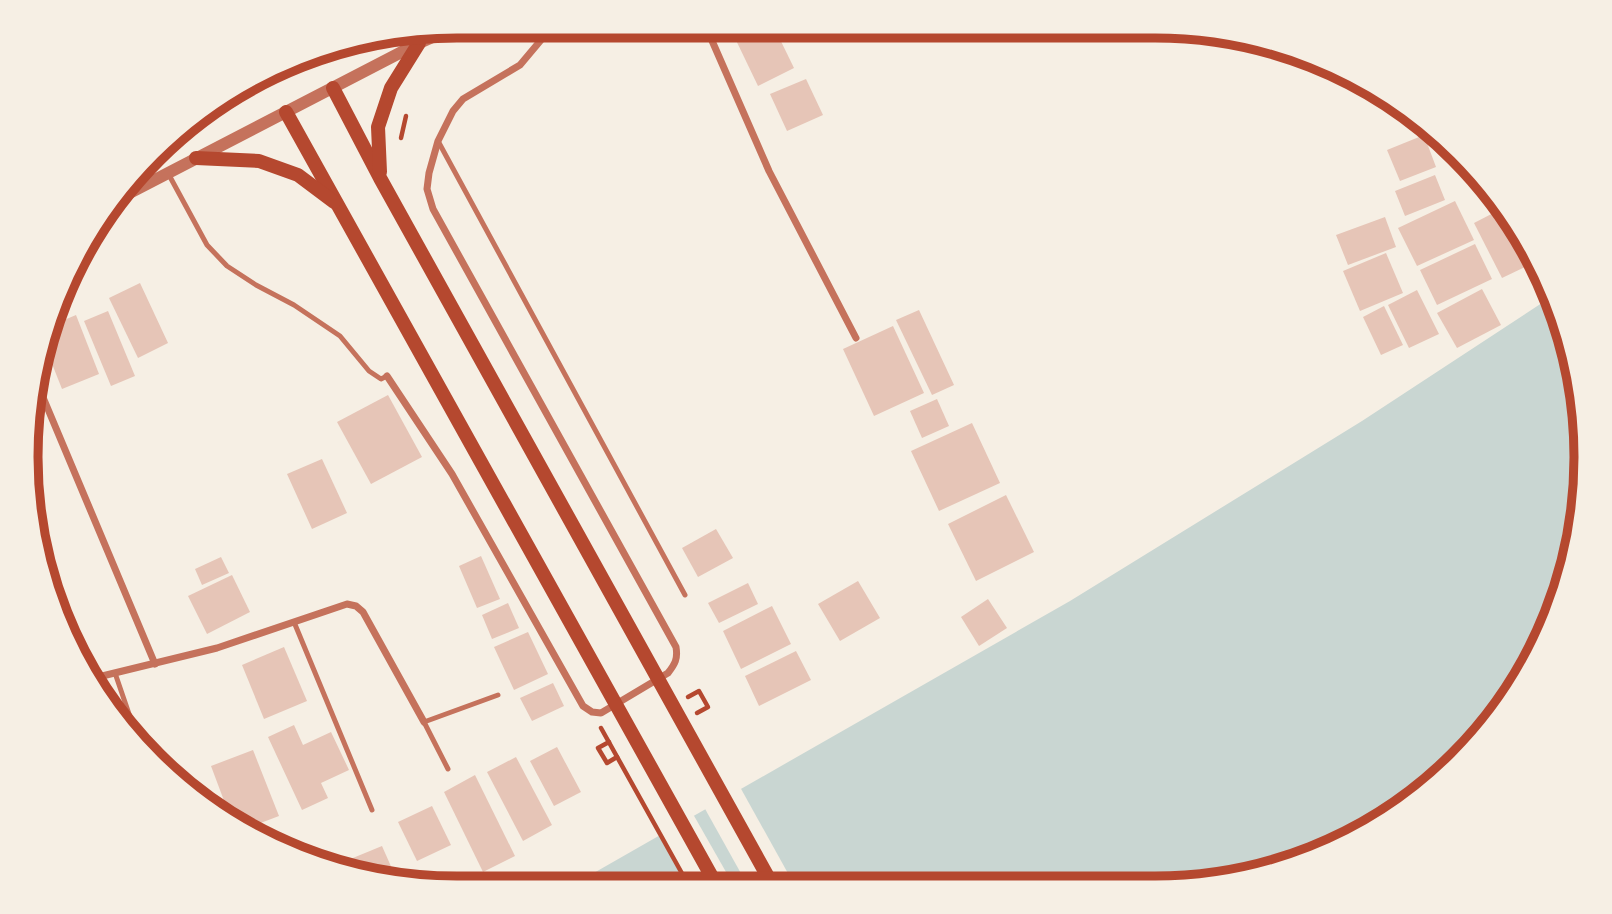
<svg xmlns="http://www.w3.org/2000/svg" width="1612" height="914" font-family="Poppins,sans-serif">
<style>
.water{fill:#c9d6d2}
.pier{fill:#f6efe4}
.building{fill:#e6c5b7}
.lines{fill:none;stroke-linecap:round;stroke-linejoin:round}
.path{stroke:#b5482f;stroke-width:4.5}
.service{stroke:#c5725c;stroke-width:5}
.minor{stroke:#c5725c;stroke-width:7}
.tertiary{stroke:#c5725c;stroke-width:12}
.secondary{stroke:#b5482f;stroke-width:14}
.rim{fill:none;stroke:#b5482f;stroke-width:9}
</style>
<rect width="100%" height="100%" fill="#f6efe4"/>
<path class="water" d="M1548 299 1571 346 1582 514 1528 673 1460 761 1394 815 1294 865 1211 884 571 886 1070 601 1362 421Z"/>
<g class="pier">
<path d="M740 787 795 886H748L704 807Z"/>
<path d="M693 814 734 886H687L658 834Z"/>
</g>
<g class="building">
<path d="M747 27H774L794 68 758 86 733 34Z"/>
<path d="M806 79 823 115 787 131 770 94Z"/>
<path d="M1424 135 1436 167 1400 181 1387 150Z"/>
<path d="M1435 175 1445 200 1405 216 1395 191Z"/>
<path d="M1455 201 1474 240 1417 266 1398 228Z"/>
<path d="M1503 208 1531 264 1502 278 1474 223Z"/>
<path d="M1385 217 1396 247 1348 265 1336 235Z"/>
<path d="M1475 244 1492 279 1437 305 1420 270Z"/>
<path d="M1386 253 1403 293 1360 311 1343 271Z"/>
<path d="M140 283 168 343 138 358 109 298Z"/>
<path d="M1482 289 1501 325 1457 348 1437 313Z"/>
<path d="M1417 290 1439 334 1409 348 1388 305Z"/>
<path d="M1384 306 1403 345 1381 355 1363 317Z"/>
<path d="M919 310 954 385 932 395 896 320Z"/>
<path d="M108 311 135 376 111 386 84 321Z"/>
<path d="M76 315 99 374 62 389 43 341 50 326Z"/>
<path d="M893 326 924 393 874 416 843 349Z"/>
<path d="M388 395 422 457 371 484 337 422Z"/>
<path d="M937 399 949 426 922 438 910 411Z"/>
<path d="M972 423 1000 483 939 511 911 451Z"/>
<path d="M322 459 347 513 312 529 287 474Z"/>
<path d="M1006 495 1034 552 976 581 948 524Z"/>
<path d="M716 529 733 558 698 577 682 548Z"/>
<path d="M481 556 500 599 477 608 459 566Z"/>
<path d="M221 557 229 573 202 585 195 569Z"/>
<path d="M232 575 250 612 207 634 188 596Z"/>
<path d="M858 581 880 618 840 641 818 604Z"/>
<path d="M748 583 758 604 719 623 708 603Z"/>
<path d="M988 599 1007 628 979 646 961 617Z"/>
<path d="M508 603 519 628 492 639 482 615Z"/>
<path d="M772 606 791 644 741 669 723 631Z"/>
<path d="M528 632 548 674 514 690 494 647Z"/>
<path d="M284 647 307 701 264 719 242 665Z"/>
<path d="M796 651 811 680 759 706 745 676Z"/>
<path d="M553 683 564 706 532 721 520 698Z"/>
<path d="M294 725 303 745 331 732 349 770 321 783 328 798 302 810 268 737Z"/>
<path d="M557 747 581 792 554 806 530 761Z"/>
<path d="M253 750 279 816 242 830 232 822 211 766Z"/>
<path d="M516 757 552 825 523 841 487 772Z"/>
<path d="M475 775 515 856 483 872 444 792Z"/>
<path d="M432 806 451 845 417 861 398 822Z"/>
<path d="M382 846 397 880 353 872 348 860Z"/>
<path d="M342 858 348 871 324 866Z"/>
</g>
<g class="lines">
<g class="path">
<path d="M401 138 406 116"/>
<path d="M688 697 699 691 708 707 697 713"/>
<path d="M601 728 689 886"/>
<path d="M609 742 598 748 607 763 617 757"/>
</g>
<g class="service">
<path d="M438 141 685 595"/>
<path d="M169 175 207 245 227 266 256 285 294 305 340 336 369 371 381 379 387 376"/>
<path d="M294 622 372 810"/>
<path d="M115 673 140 746"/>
<path d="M448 769 424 722 498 695"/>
</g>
<g class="minor">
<path d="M706 27 769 171 856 338"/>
<path d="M387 376 452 474 583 706 592 712 601 713 668 673C675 664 678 659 676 647L433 209 427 189 429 173 438 141 453 111 463 99 520 65 541 40 536 26"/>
<path d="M37 383 155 664"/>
<path d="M94 678 217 648 347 604 356 606 363 612 424 722"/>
</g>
<path class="tertiary" d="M116 200 419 43 457 26"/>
<g class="secondary">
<path d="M333 88 380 178 773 886"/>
<path d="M286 112 717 886"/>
<path d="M196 158 259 161 298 175 334 202"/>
<path d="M380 172 378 127 391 88 419 43"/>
</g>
</g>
<path d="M0 0H1612V914H0ZM457 38H1155A419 419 0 0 1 1574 457V457A419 419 0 0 1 1155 876H457A419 419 0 0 1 38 457V457A419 419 0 0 1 457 38Z" fill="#f6efe4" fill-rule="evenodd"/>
<path class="rim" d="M457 38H1155A419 419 0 0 1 1574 457V457A419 419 0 0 1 1155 876H457A419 419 0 0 1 38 457V457A419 419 0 0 1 457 38Z"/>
</svg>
